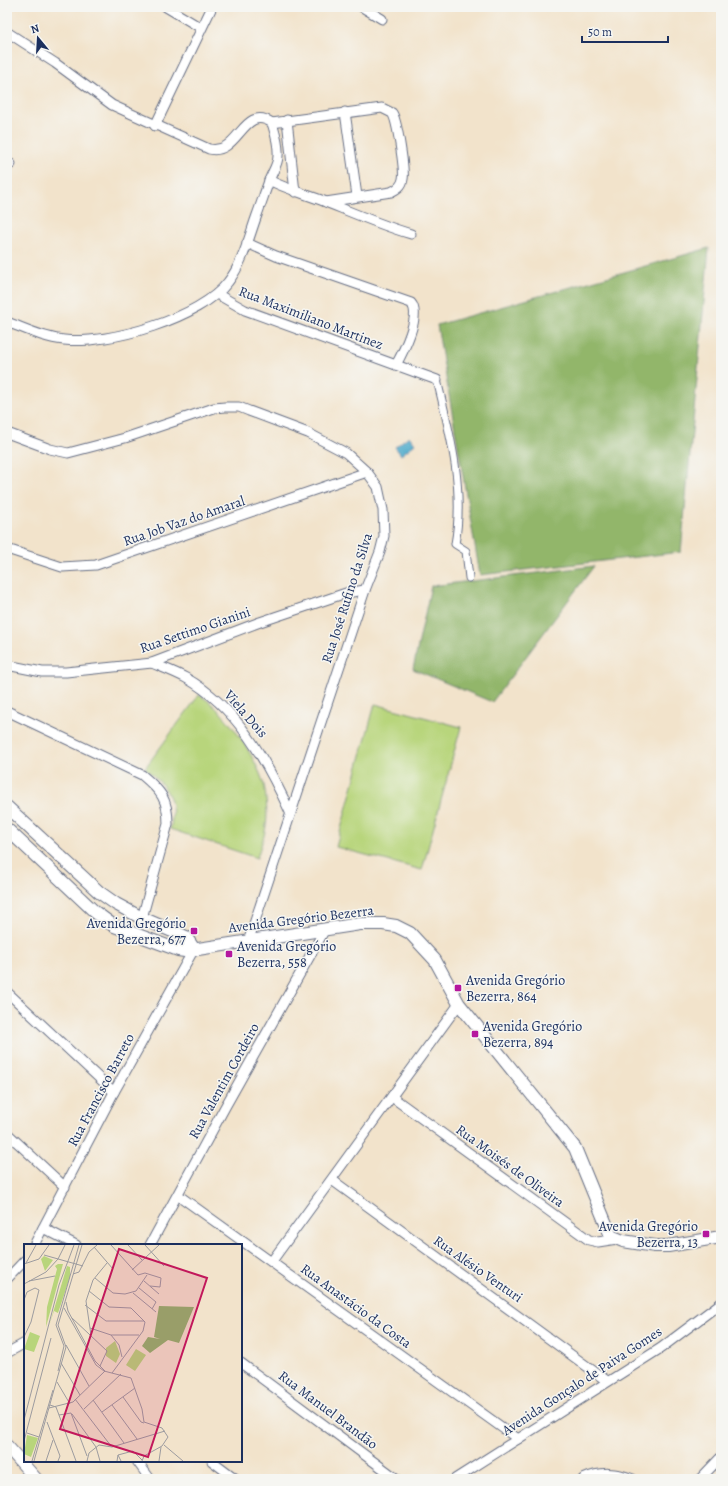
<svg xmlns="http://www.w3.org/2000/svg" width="728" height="1486" font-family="Alegreya,serif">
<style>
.green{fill:#b8d57b;stroke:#6a826c}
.forest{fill:#92b66b;stroke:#567264}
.water{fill:#4aa8c9;stroke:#326c94}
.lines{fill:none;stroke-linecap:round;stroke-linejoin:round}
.pedestrian-casing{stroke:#666e84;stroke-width:9}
.minor-casing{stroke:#666e84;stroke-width:11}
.tertiary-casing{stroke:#666e84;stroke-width:14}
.pedestrian{stroke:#fff;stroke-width:7}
.minor{stroke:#fff;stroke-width:9}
.tertiary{stroke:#fff;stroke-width:12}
.poi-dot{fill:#b5179e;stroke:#f6f6f2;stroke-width:1.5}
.labels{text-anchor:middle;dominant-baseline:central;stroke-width:3;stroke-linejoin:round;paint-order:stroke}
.street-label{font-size:14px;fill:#1b2f5e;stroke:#f6f6f2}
.poi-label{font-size:14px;fill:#1b2f5e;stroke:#f6f6f2;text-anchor:start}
.inset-road{fill:none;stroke:#9c9b9f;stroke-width:1}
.view{fill:#c2185b;fill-opacity:0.15;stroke:#c2185b;stroke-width:2}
.inset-edge{fill:none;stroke:#1b2f5e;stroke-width:2}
</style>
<rect width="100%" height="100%" fill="#f6f6f2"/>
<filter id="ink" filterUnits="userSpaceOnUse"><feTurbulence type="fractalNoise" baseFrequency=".025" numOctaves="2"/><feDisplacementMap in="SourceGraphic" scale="8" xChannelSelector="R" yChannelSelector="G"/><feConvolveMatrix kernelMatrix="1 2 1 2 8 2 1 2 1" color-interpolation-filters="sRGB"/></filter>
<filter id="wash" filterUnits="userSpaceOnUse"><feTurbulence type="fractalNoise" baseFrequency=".012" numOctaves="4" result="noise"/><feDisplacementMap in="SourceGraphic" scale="16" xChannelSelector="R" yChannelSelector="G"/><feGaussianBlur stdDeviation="0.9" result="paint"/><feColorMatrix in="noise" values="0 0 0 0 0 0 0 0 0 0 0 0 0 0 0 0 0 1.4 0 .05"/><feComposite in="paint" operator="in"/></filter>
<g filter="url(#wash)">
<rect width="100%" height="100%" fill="#f2e3cb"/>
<g class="green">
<path d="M199 695C225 709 256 757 264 785 266 794 268 816 266 825 265 836 260 847 257 858L170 829C178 800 166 786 145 768Z"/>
<path d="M375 704 461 727 422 870 336 847Z"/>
</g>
<g class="forest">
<path d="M709 248 681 552 480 575 437 325Z"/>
<path d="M594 566 492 702 413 669 431 586Z"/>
</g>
<path class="water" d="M409 436 415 444 401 455 395 447Z"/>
</g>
<g filter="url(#ink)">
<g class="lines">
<defs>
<path id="pedestrian" d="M437 380C450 433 465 489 455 544L466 551 469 578"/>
<g id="minor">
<path d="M166 7 201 28"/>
<path d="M362 7 382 19"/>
<path d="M7 32 55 63 112 105 209 149C239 156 243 103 272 123"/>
<path d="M345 112 357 196"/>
<path d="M287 120 295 192"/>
<path d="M272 123 382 108 392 113C397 119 405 170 403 179 402 186 397 189 391 192L326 202"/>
<path d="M155 126 212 7"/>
<path d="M7 163 11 164"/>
<path d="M269 180C286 189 303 193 321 200 351 212 380 225 411 234"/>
<path d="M247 243 276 256 411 303C422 315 403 352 396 365"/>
<path d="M217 294 245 310 437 380"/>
<path d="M7 322C26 329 44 338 64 340 109 345 201 318 228 282 243 263 249 237 257 215 261 204 265 192 269 181 272 172 278 165 278 156 279 144 275 133 272 123"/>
<path d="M7 433 50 449 68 453 125 438 214 408 225 407H239L249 411 308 433 346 453 367 472 378 487 383 510 384 536 380 552 365 590 248 942"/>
<path d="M7 549 62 567 96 565 367 472"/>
<path d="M152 663C164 668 175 672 186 678 237 707 266 760 290 812"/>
<path d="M7 665 42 672H66L152 663 260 622 346 593 365 590"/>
<path d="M7 711 142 775C161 791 168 799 168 824L142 918"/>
<path d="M7 992 114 1092"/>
<path d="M392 1097 589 1240 598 1242 617 1239"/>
<path d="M7 1133 65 1187"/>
<path d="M332 1180 607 1381"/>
<path d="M178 1195 518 1439"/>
<path d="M43 1228 76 1245"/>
<path d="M34 1245 114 1092 194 949"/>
<path d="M150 1245 225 1107 324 931"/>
<path d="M272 1261 459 1004"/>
<path d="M7 1279 25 1260"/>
<path d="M7 1353 25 1343"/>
<path d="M241 1363 397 1479"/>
<path d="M137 1461 150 1479"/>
<path d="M212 1461 236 1479"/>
<path d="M455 1479 661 1348 721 1303"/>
<path d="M583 1479C601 1471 616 1472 633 1479"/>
<path d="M700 1479 721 1457"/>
</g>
<g id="tertiary">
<path d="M7 807 99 892 116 904 142 918 186 937 194 949"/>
<path d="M7 829 95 912 114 926 178 950 185 951 360 924H383L396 926 410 933 435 960 459 1004 575 1148 611 1236 623 1241 655 1246H668L721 1237"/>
<path d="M7 1446 36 1479"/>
</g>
</defs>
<use href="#pedestrian" class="pedestrian-casing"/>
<use href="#minor" class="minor-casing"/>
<use href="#tertiary" class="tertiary-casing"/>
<use href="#pedestrian" class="pedestrian"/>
<use href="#minor" class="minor"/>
<use href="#tertiary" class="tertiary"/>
</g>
</g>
<g class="poi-dot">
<rect x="190" y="927" width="8" height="8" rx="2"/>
<rect x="225" y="950" width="8" height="8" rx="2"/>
<rect x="454" y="984" width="8" height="8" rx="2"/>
<rect x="471" y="1030" width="8" height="8" rx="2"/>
<rect x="702" y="1230" width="8" height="8" rx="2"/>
</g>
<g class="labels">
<g class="street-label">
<text transform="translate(311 318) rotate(21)">Rua Maximiliano Martinez</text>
<text transform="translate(184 521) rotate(-19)">Rua Job Vaz do Amaral</text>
<text transform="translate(347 598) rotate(-72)">Rua José Rufino da Silva</text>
<text transform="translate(195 630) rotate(-19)">Rua Settimo Gianini</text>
<text transform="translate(246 714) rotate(49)">Viela Dois</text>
<text transform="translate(301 919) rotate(-7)">Avenida Gregório Bezerra</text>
<text transform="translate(224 1081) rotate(-61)">Rua Valentim Cordeiro</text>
<text transform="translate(101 1090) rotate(-62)">Rua Francisco Barreto</text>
<text transform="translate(510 1166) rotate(36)">Rua Moisés de Oliveira</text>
<text transform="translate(478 1269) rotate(35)">Rua Alésio Venturi</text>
<text transform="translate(356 1306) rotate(36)">Rua Anastácio da Costa</text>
<text transform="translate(582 1381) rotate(-33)">Avenida Gonçalo de Paiva Gomes</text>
<text transform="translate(328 1410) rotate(37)">Rua Manuel Brandão</text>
</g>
<g class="poi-label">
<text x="186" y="923" text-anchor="end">Avenida Gregório<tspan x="186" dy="16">Bezerra, 677</tspan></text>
<text x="237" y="946">Avenida Gregório<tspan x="237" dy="16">Bezerra, 558</tspan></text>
<text x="466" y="980">Avenida Gregório<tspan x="466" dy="16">Bezerra, 864</tspan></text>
<text x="483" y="1026">Avenida Gregório<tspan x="483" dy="16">Bezerra, 894</tspan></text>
<text x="698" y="1226" text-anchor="end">Avenida Gregório<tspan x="698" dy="16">Bezerra, 13</tspan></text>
</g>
</g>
<g transform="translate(24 1244)">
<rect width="218" height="218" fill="#f2e3cb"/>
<path d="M20 12 29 16 21 27 17 15ZM34 20H39L22 83 23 63 33 25 31 22ZM43 22 46 23V33L34 69 30 67 25 82ZM6 88 16 92 10 108 0 105ZM91 97 96 110 92 119 82 112V104ZM112 105 122 111 111 127 102 121ZM3 191 14 194 7 213 0 210Z" fill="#b8d57b"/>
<path d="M135 62 170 63 155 99 144 96 126 109 118 102 124 93 136 95 130 93Z" fill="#92b66b"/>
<path class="inset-road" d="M87 1 114 31 121 29 137 34 136 43 126 42M104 1 118 16M121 1 140 22M70 3 89 25M20 11 59 22M2 19 12 1M0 20 15 15 25 1M108 26 135 1M49 30 55 28 65 8 73 1M71 34 89 49 101 50 112 47 123 31M5 37 31 32M120 37 135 50M0 40 22 28 34 15 41 1M115 44 132 58 128 65M65 47 85 63 107 64 121 78 119 87 88 129M109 49 132 68M0 56 3 48 11 44 15 46 7 78 0 93M42 58 44 67 71 117 81 127M61 61 82 77H120M40 64 72 121 80 127 107 134 118 165 120 178 138 184 144 193 138 202 120 212 118 217M48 74 83 107 76 122M66 84 87 91H115M67 91 62 57 69 36 83 19M87 91 95 101 98 113M42 101 65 142M37 119 56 151M34 127 40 102 32 81 55 1M33 138 46 160M99 153 117 178 120 179M51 155 87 202M69 156 100 199M26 161 32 163 52 217M88 161 113 195M25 164 49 158 81 127M60 165 97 130M78 168 111 144M48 170 72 203 76 217M35 171 47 169 63 212M0 176 35 41 50 1M23 178 36 212 34 217M3 189 15 193M0 197 27 94M140 201 159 217M94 211 109 207 118 216M8 217 29 146M10 217 42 103 34 81 58 1M22 217 29 196M63 217 65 209 75 201 88 203 141 187M93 217 94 211 97 217M135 217 137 203"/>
<path class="view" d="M95 5 183 34 124 213 36 185Z"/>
<rect width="218" height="218" class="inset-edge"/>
</g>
<rect width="728" height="1486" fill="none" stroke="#f6f6f2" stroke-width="24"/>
<g transform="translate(38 38) rotate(342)" stroke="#f6f6f2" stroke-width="3" paint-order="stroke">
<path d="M0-3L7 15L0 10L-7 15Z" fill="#1b2f5e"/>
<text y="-6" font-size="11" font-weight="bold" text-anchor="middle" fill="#1b2f5e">N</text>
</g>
<path d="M582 36v6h86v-6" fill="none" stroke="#1b2f5e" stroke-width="2"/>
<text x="588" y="36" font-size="12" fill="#1b2f5e" stroke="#f6f6f2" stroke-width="3" paint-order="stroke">50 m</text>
</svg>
